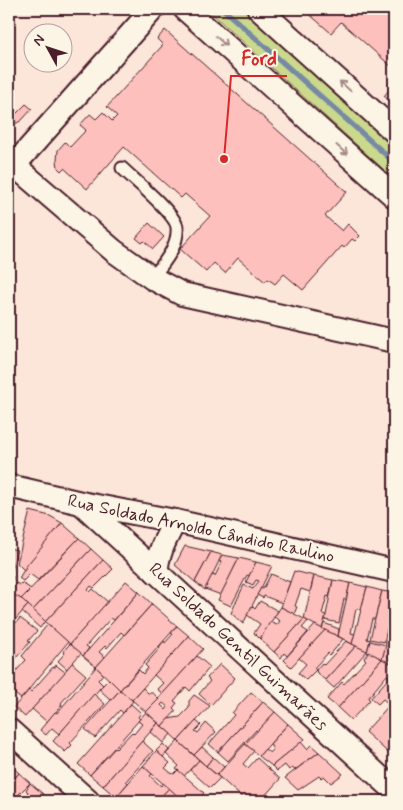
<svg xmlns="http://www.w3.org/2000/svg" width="403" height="810" font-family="Mynerve,sans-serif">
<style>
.green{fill:#cbd98c;stroke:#8a7c5c}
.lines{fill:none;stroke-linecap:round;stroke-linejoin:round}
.stream{stroke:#768aa4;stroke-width:5.5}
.building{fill:#fdc0bd;stroke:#4a1f2b;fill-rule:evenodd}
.lane-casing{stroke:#4a1f2b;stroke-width:15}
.street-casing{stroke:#4a1f2b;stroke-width:26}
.lane{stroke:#fcf5e5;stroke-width:11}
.street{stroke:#fcf5e5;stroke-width:22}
.oneway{stroke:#a38a88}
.labels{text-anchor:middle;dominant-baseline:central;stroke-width:4;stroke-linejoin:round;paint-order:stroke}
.street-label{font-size:18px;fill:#4a1f2b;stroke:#fcf5e5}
.leader{fill:none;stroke:#d62828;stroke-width:2}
.callout-dot{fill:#d62828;stroke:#fcf5e5;stroke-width:2}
.callout-label{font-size:19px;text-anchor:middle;font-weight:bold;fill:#d62828;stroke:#fcf5e5;stroke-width:4;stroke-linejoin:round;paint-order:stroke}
</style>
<rect width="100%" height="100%" fill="#fce5d9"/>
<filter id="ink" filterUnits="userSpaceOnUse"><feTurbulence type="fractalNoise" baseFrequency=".02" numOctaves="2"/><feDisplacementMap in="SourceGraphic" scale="10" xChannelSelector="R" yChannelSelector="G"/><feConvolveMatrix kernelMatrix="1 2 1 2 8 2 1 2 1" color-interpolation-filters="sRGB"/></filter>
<g filter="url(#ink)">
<path class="green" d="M207 9H243L394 145V179Z"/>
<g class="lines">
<path class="stream" d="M223 9 394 162"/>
</g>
<g class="building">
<path d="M312 9H394V64L392 67 341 22 331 33 308 13Z"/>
<path d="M165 30 347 192 325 216 342 231 348 224 360 236 355 241 352 239 344 248 342 246 303 290 284 274 275 284 268 279 265 282 238 258 225 273 214 263 206 272 180 249 210 216 185 194 181 198 124 147 87 189 64 168 61 171 58 168 57 160 58 150 65 142 70 147 86 130 80 125 90 114 96 119 103 112 112 121 117 116 107 107 163 45 157 39Z"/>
<path d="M394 84V105L384 96Z"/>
<path d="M26 104 32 109 22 120 17 123H9V117L11 119Z"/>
<path d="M149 223 164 237 153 249 144 241 142 243 136 238Z"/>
<path d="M30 511 50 516 62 523 24 570 17 563Z"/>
<path d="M62 523 79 538 38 580 30 574 23 581 19 578 27 565Z"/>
<path d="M79 538 91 549 33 610 21 599Z"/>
<path d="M185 546 211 552 195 582 175 565Z"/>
<path d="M9 548 17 550 10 576 13 577 9 592Z"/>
<path d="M91 549 103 560 45 622 33 610Z"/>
<path d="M211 552 222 555 205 590 195 582Z"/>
<path d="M222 555 239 558 221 595 205 589 212 575 215 576 222 562 219 561Z"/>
<path d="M239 558 256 562 249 576 247 575 231 606 218 600Z"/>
<path d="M103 560 113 569 94 588 91 586 88 590 90 592 93 589 108 602 70 644 45 622Z"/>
<path d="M256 562 272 566 243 624 231 613 244 585 253 589 259 581 256 580 253 585 246 582Z"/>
<path d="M294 571 314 576 310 592 301 589 295 606 297 607 294 614 281 607Z"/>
<path d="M271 574 290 582 282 603 264 596 263 598 257 595 261 588 263 589Z"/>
<path d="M314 576 333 580 329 597 327 596 322 614 326 615 322 629 304 619Z"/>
<path d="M333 580 350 583 346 600 344 599 339 623 325 620Z"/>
<path d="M126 581 139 592 114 620 111 618 86 646 89 648 83 656 70 644Z"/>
<path d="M16 583 20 585 22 583 31 589 21 599 10 593Z"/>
<path d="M350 583 367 587 361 610 356 609 351 633 355 634 352 644 338 636Z"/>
<path d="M367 587 382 591 375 619H372L367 639 370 640 367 652 352 644Z"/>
<path d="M382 591 394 593V605L392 618 390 617 384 642 370 639Z"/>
<path d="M139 592 152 604 124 635 121 632 107 648 105 646 99 652 105 657 96 667 83 656Z"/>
<path d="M11 593 23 600 28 605 9 627V595Z"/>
<path d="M260 601 278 611 260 639 254 633 260 624 247 615 252 606 255 609Z"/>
<path d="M152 604 177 626 120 690 96 667Z"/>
<path d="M28 605 45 621 40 628 22 612Z"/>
<path d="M281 607 304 619 274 652 260 639 270 622 277 625 280 621 274 617Z"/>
<path d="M393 611H394V665L382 659Z"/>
<path d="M20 618 37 631 28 641 30 642 9 666V631Z"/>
<path d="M304 619 308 621 302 628 308 632 287 656 284 653 281 658 274 652Z"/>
<path d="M324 623 339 629 338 636 322 629Z"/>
<path d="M48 624 68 642 21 699 9 689V679L26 660 22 656Z"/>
<path d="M315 625 325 630 291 667 284 660Z"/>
<path d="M177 626 189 636 132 700 120 690 139 670 143 674 148 668 145 665 160 648 159 647 164 641 165 643 173 634 171 633Z"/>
<path d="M325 630 343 639 330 655 328 653 314 668 316 670 306 680 298 673 306 664 299 658Z"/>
<path d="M189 636 203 649 163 694 157 689 163 683 154 675Z"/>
<path d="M346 641 356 646 325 680 317 673 316 670 322 663 324 665Z"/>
<path d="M370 641 386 645 382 659 367 652Z"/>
<path d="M70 644 81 653 67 669 58 661 65 653 64 652 66 648Z"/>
<path d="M356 646 367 651 334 688 325 680Z"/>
<path d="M369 652 382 659 338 708 327 699 342 682 344 684 366 660 364 658Z"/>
<path d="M197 656 210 667 190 691 186 687 174 701 177 703 173 708 176 711 162 726 146 712ZM163 703 168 707 166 710 161 705Z"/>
<path d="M382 659 394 665V672L390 678 387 675 368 698 370 700 351 720 338 708Z"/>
<path d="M72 663 86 675 61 703 62 705 47 722 32 709Z"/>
<path d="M220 664 235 678 211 705 199 694 210 681 207 678Z"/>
<path d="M56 665 65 672 25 717 14 707 29 690 31 692 53 667 54 668Z"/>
<path d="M96 667 103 674 98 680 103 685 59 734 52 728 46 735 40 730 55 712 57 713Z"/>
<path d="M394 672V700L390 705 383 699 378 704 371 698Z"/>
<path d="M109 679 120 690 111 700 99 689Z"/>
<path d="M143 688 148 693H153L159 699 146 712 132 700Z"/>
<path d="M120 690 133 701 123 713 120 710 95 738 85 729Z"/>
<path d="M251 692 263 702 218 752 209 744 234 715 232 713Z"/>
<path d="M94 694 105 704 70 743 72 745 65 752 53 741Z"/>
<path d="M194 695 210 706 178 741 162 726 168 719 180 717 189 708V701Z"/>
<path d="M393 701 394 702V758L365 732Z"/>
<path d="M263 702 275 712 258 731 256 730 228 761 218 752Z"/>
<path d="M131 704 141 713 138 717 140 719 90 775 78 764Z"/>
<path d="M146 712 158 723 103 786 90 775 115 748 116 749 132 732 134 734 142 724 138 721Z"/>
<path d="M275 712 288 724 259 756 245 744Z"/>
<path d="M196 721 201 725 195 731 198 733 206 723 216 732 194 755 178 741Z"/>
<path d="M158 723 171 734 163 743 151 732Z"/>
<path d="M288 724 305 739 272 766 259 756 265 749 270 753 273 750 270 744Z"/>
<path d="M142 741 153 751 126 781 128 783 116 797 103 786Z"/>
<path d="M178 741 199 760 184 776 176 769 179 766 166 754Z"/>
<path d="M301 742 307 749 311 745 319 752 295 770 292 768 289 770 285 765 277 771 272 766Z"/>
<path d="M163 744 169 750 163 757 156 751Z"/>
<path d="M245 744 254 751 243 764 248 768 257 758 280 779 260 801H246L217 775Z"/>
<path d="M202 747 213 757 206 766 194 755Z"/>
<path d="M156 751 170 763 165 768 171 773 174 774 178 770 204 793 197 801H183L143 766Z"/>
<path d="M319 752 343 774 331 783 324 776 321 778 319 776 298 790 285 778Z"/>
<path d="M213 757 224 767 217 775 206 766Z"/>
<path d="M199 760 220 778 210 788 190 770Z"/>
<path d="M9 764 19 773 9 784Z"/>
<path d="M143 766 152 774 150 776 161 786 163 783 169 788 157 801H135L133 799 131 801H120L116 797Z"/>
<path d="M19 773 30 783 19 794 21 797 18 801H9V785Z"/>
<path d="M30 783 36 788 51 801H18L22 796 24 798 28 792 26 790Z"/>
<path d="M169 788 183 801H157Z"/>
</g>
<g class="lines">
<defs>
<path id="lane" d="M122 168C133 179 175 213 177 227 179 246 163 264 152 278"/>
<g id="street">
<path d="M185 9 394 196"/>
<path d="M259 9 394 131"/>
<path d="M9 161 114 251 152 278 182 294 394 341"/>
<path d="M9 171 153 9"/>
<path d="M9 486 81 503 175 521 394 571"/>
<path d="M81 503 394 790"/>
<path d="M156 572C158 552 166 538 175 521"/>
<path d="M9 730 88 801"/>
</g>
</defs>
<use href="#lane" class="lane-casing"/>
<use href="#street" class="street-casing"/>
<use href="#lane" class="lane"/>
<use href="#street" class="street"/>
</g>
<defs><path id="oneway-shaft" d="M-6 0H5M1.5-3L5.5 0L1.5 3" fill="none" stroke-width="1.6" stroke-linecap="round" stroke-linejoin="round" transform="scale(1.25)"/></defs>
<g class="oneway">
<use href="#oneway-shaft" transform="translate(221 41) rotate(42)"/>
<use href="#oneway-shaft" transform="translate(345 86) rotate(-138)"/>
<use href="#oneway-shaft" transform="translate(342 150) rotate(42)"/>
</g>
</g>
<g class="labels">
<g class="street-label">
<text transform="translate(201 529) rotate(12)">Rua Soldado Arnoldo Cândido Raulino</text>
<text transform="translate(238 647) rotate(43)">Rua Soldado Gentil Guimarães</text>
</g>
</g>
<path class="leader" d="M224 159L231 76H287"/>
<circle class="callout-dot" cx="224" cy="159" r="5"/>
<g class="callout-label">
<text x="259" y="65">Ford</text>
</g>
<rect width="403" height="810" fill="none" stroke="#fcf5e5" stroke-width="30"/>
<rect x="15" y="15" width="373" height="780" fill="none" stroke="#4a1f2b" stroke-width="2" filter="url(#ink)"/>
<g transform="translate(48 48) rotate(310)"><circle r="24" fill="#fcf5e5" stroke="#b59f9b"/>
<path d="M0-4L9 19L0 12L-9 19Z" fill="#4a1f2b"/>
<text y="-8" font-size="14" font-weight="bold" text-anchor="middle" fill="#4a1f2b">N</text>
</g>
</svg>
